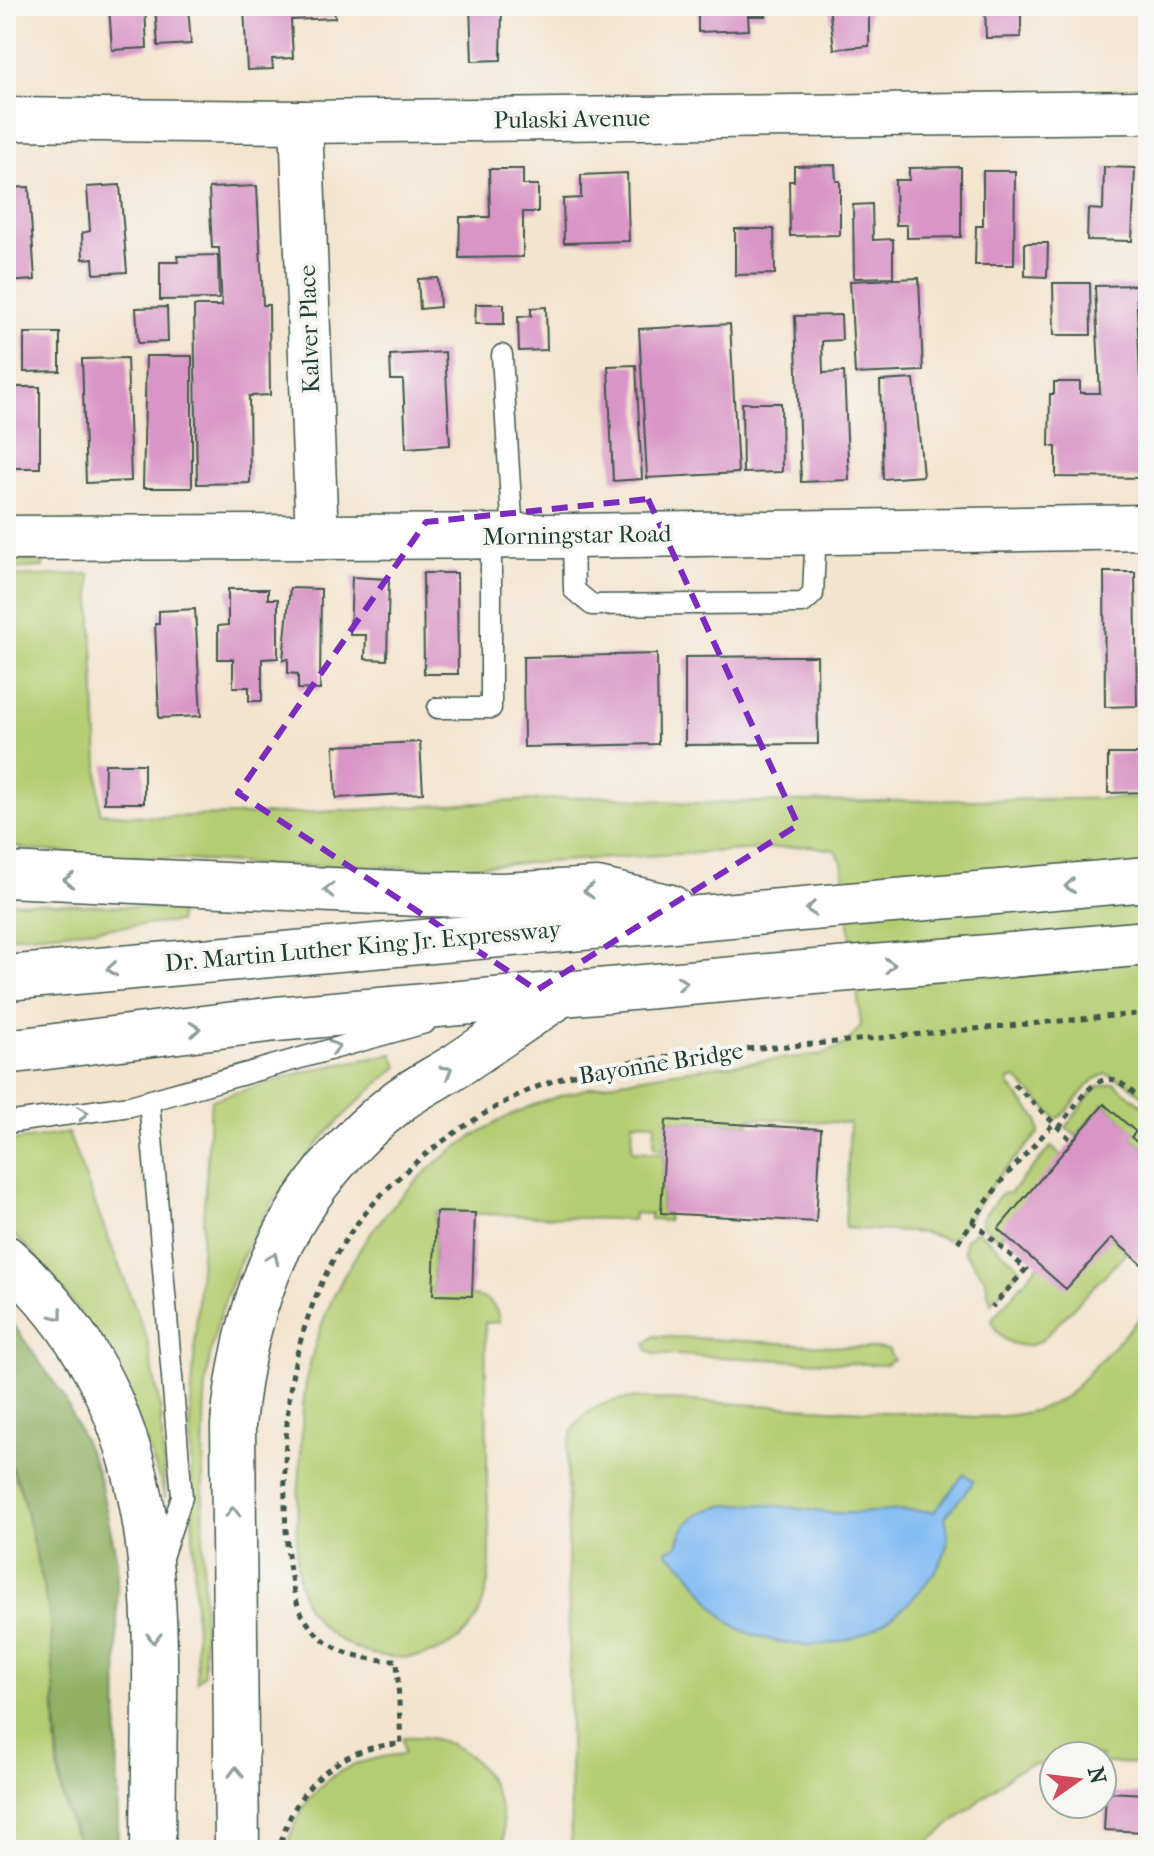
<svg xmlns="http://www.w3.org/2000/svg" width="1154" height="1856" font-family="'IM FELL French Canon',serif">
<style>
.green{fill:#b5cd72;stroke:#6a8553;stroke-width:2}
.forest{fill:#90b064;stroke:#58764c;stroke-width:2}
.water{fill:#82bbf3;stroke:#507c94;stroke-width:2}
.building{fill:#d995c6}
.lines{fill:none;stroke-linecap:round;stroke-linejoin:round}
.service-casing{stroke:#3f564b;stroke-width:23}
.minor-casing{stroke:#3f564b;stroke-width:45}
.tertiary-casing{stroke:#3f564b;stroke-width:47}
.motorway-casing{stroke:#3f564b;stroke-width:47}
.path{stroke:#3f564b;stroke-width:5;stroke-dasharray:6 6;stroke-linecap:butt}
.service{stroke:#fff;stroke-width:20}
.minor{stroke:#fff;stroke-width:42}
.tertiary{stroke:#fff;stroke-width:44}
.motorway{stroke:#fff;stroke-width:44}
.oneway{stroke:#8f9e9a}
.marked{fill:none;stroke:#7b2cbf;stroke-width:6;stroke-dasharray:16 10;stroke-linejoin:round}
.labels{text-anchor:middle;dominant-baseline:central;stroke-width:8;stroke-linejoin:round;paint-order:stroke}
.street-label{font-size:24px;fill:#1f3d34;stroke:#f6f6f2}
</style>
<rect width="100%" height="100%" fill="#f6f6f2"/>
<filter id="ink" filterUnits="userSpaceOnUse"><feTurbulence type="fractalNoise" baseFrequency=".0125" numOctaves="2"/><feDisplacementMap in="SourceGraphic" scale="16" xChannelSelector="R" yChannelSelector="G"/><feConvolveMatrix kernelMatrix="1 2 1 2 8 2 1 2 1" color-interpolation-filters="sRGB"/></filter>
<filter id="wash" filterUnits="userSpaceOnUse"><feTurbulence type="fractalNoise" baseFrequency=".006" numOctaves="4" result="noise"/><feDisplacementMap in="SourceGraphic" scale="32" xChannelSelector="R" yChannelSelector="G"/><feGaussianBlur stdDeviation="1.8" result="paint"/><feColorMatrix in="noise" values="0 0 0 0 0 0 0 0 0 0 0 0 0 0 0 0 0 1.4 0 .05"/><feComposite in="paint" operator="in"/></filter>
<g filter="url(#wash)">
<rect width="100%" height="100%" fill="#f3e4ce"/>
<g class="green">
<path d="M6 560H42L43 567 6 569Z"/>
<path d="M90 574 100 813 160 817 303 813 604 796 691 803 1148 798V1101L1128 1083 1107 1074C1083 1080 1077 1107 1057 1119L1016 1078 1009 1080 1010 1086 1038 1120 1039 1133 998 1177 958 1233 948 1240 925 1233 845 1228 850 1123 750 1118 749 1124 667 1120 665 1149 654 1147 655 1123 633 1122 632 1151 664 1153 661 1212 668 1214V1221L650 1220V1214L634 1213 633 1220 436 1212 433 1294C457 1295 498 1289 499 1322L485 1323C486 1376 487 1430 487 1484 488 1526 497 1577 478 1615 445 1680 341 1665 308 1609 288 1574 300 1491 301 1450 302 1419 303 1389 311 1359 342 1238 439 1132 560 1096 644 1071 736 1065 823 1054L848 1043 861 1025 842 862 835 850 810 846 445 868 268 865 30 850 6 844V577Z"/>
<path d="M6 902 179 909 178 922 6 937Z"/>
<path d="M393 1054 398 1067C307 1141 235 1234 211 1351 203 1391 204 1433 203 1473 203 1540 204 1607 204 1674L197 1681 190 1420 211 1100 315 1069Z"/>
<path d="M1114 1083 1148 1110V1145L1145 1149 1131 1137 1135 1132 1104 1104 1076 1136 1066 1127 1095 1088Z"/>
<path d="M68 1133 147 1339 161 1412 165 1498C140 1410 77 1287 6 1228V1142Z"/>
<path d="M1051 1147 1062 1156 999 1239 982 1225 981 1219 1001 1194 1010 1193Z"/>
<path d="M977 1230 1021 1268 991 1303 985 1279 964 1251 965 1240Z"/>
<path d="M1112 1238 1127 1252 1041 1341C1021 1352 997 1342 992 1319L1038 1265Z"/>
<path d="M1148 1309V1764L1102 1763V1756H1054V1763L1029 1765 1014 1772 919 1850H571L567 1451C572 1414 598 1401 633 1398L976 1417C1010 1417 1040 1414 1069 1394Z"/>
<path d="M655 1336 888 1349 894 1359 885 1365 654 1354 648 1351 646 1343Z"/>
<path d="M6 1458C32 1507 48 1593 53 1649 58 1698 46 1819 89 1850H6Z"/>
<path d="M403 1737C474 1732 506 1787 504 1850H286C303 1786 340 1760 404 1754Z"/>
</g>
<path class="forest" d="M6 1314 63 1395 98 1473 117 1560 118 1850H89L78 1842 61 1788 49 1613 19 1482 6 1458Z"/>
<path class="water" d="M964 1474 974 1481 945 1517C953 1544 944 1560 927 1582 879 1643 816 1661 744 1631 709 1616 696 1567 668 1555L667 1550 677 1546C689 1482 790 1510 835 1513 868 1515 900 1507 934 1512Z"/>
<g id="blocks">
<g class="building">
<path d="M109 6H145L147 48 112 50Z"/>
<path d="M155 6H188L191 44 158 46Z"/>
<path d="M244 6H334L335 18 291 20 293 58 272 59 273 69 247 70Z"/>
<path d="M470 6H502L501 60 472 61Z"/>
<path d="M698 6H766V16H748L749 30 698 32Z"/>
<path d="M829 6H869V46L834 49Z"/>
<path d="M985 6H1021V37L986 38Z"/>
<path d="M835 165 836 181H840V235L790 236 789 181H794V166Z"/>
<path d="M961 167V237L907 238V225H896L895 180H909V168Z"/>
<path d="M1104 167 1135 168 1132 241 1087 240 1088 209 1103 210Z"/>
<path d="M489 169H523V185H538V212H523V257L459 258 460 217H490Z"/>
<path d="M983 171H1015L1014 265H975L976 226H983Z"/>
<path d="M627 173 629 241 564 243 563 199 581 198V175Z"/>
<path d="M120 185 127 272 94 274 93 258 83 259 82 233 90 231 87 187Z"/>
<path d="M257 186 263 305H269L270 395 249 396 250 483 197 484 194 306H222L219 248H212L209 188Z"/>
<path d="M29 187 35 280 6 282V188Z"/>
<path d="M872 204 873 240 893 239V277L854 278 853 205Z"/>
<path d="M735 229H774L775 274 735 275Z"/>
<path d="M1025 243H1048L1047 277 1025 276Z"/>
<path d="M218 255 219 299 160 300V262H178L177 256Z"/>
<path d="M438 278 440 307 420 309 418 279Z"/>
<path d="M919 278 923 371 855 374 850 281Z"/>
<path d="M1053 283H1090L1091 335H1054Z"/>
<path d="M1136 285 1140 377H1148V478L1056 477V447L1049 446 1050 394H1054V382H1080V393H1100L1095 286Z"/>
<path d="M476 304H504V324H475Z"/>
<path d="M167 307 168 342 138 343 136 308Z"/>
<path d="M546 307 547 350 519 351 518 317 531 316V308Z"/>
<path d="M841 315 842 340 822 341 823 373 844 372 849 480 801 482 795 316Z"/>
<path d="M730 324 738 473 647 478 639 329Z"/>
<path d="M24 333H60V371L24 372Z"/>
<path d="M445 352 450 445 406 448 403 380H391L390 355Z"/>
<path d="M146 356H192V488H143Z"/>
<path d="M127 358 131 481 86 483 82 359Z"/>
<path d="M636 365 642 479 613 481 608 366Z"/>
<path d="M914 379 923 476 883 479 880 381Z"/>
<rect x="6" y="387" width="34" height="81"/>
<path d="M742 403H781L782 472 743 473Z"/>
<path d="M1104 572H1135L1137 706 1105 707Z"/>
<path d="M423 573H457L458 674H424Z"/>
<path d="M352 577 389 579 387 660 365 659 366 635H350Z"/>
<path d="M290 588 321 589 320 690 298 689V674L288 673V659L283 660Z"/>
<path d="M228 589H268V599H278V658L262 659V701H249V687H233V659H218V626L228 625Z"/>
<path d="M195 609 201 716 159 718 155 624H159V611Z"/>
<path d="M657 654 658 744 524 747 523 657Z"/>
<path d="M790 656H817L818 744 685 745V657Z"/>
<path d="M420 742 423 793 336 798 334 746Z"/>
<path d="M1108 754H1148V792L1108 793Z"/>
<path d="M105 764H144V803H104Z"/>
<path d="M1104 1104 1136 1132 1131 1137 1148 1152V1270L1112 1238 1066 1289 998 1229Z"/>
<path d="M666 1120 821 1129 816 1222 661 1213Z"/>
<path d="M436 1212 475 1213 472 1296 433 1295Z"/>
<path d="M1106 1792 1147 1794 1145 1832 1104 1830Z"/>
</g>
</g>
</g>
<g filter="url(#ink)">
<use href="#blocks" fill-opacity="0" stroke="#3f564b" stroke-width="2"/>
<g class="lines">
<defs>
<g id="service">
<path d="M502 355 513 536"/>
<path d="M573 536 574 590 592 605 803 603 813 594 816 531"/>
<path d="M438 708H491V537"/>
<path d="M149 1101 182 1497 161 1560"/>
<path d="M6 1123 130 1106 425 1023"/>
</g>
<g id="minor">
<path d="M6 119 301 122 1138 112"/>
<path d="M301 122 317 537"/>
</g>
<path id="tertiary" d="M6 538 573 536 1148 527"/>
<g id="motorway">
<path d="M6 875 420 894 503 895 597 890 670 907"/>
<path d="M6 978 1148 879"/>
<path d="M6 1052 276 1019 1148 943"/>
<path d="M6 1258C185 1420 153 1633 153 1850"/>
<path d="M237 1850 233 1425C245 1292 292 1183 400 1100 418 1087 438 1077 457 1065 489 1044 521 1021 553 1000"/>
</g>
</defs>
<use href="#service" class="service-casing"/>
<use href="#minor" class="minor-casing"/>
<use href="#tertiary" class="tertiary-casing"/>
<use href="#motorway" class="motorway-casing"/>
<g class="path">
<path d="M1014 1084 1072 1141"/>
<path d="M1059 1128C1072 1112 1094 1068 1119 1082 1130 1088 1138 1099 1148 1106"/>
<path d="M972 1221 1026 1269 992 1307"/>
<path d="M958 1242 1003 1179 1054 1123"/>
<path d="M281 1842C296 1785 343 1745 401 1744L397 1660C359 1661 323 1650 303 1616 278 1575 283 1421 293 1372 301 1333 315 1292 335 1257 373 1190 439 1138 505 1102 592 1054 716 1052 813 1044 925 1034 1036 1023 1148 1013"/>
</g>
<use href="#service" class="service"/>
<use href="#minor" class="minor"/>
<use href="#tertiary" class="tertiary"/>
<use href="#motorway" class="motorway"/>
</g>
<defs><path id="oneway-chevron" d="M-2-3.5L2.5 0L-2 3.5" fill="none" stroke-width="1.6" stroke-linecap="round" stroke-linejoin="round" transform="scale(2)"/></defs>
<g class="oneway">
<use href="#oneway-chevron" transform="translate(69 880) rotate(-178)"/>
<use href="#oneway-chevron" transform="translate(1070 886) rotate(175)"/>
<use href="#oneway-chevron" transform="translate(329 890) rotate(-178)"/>
<use href="#oneway-chevron" transform="translate(589 891) rotate(180)"/>
<use href="#oneway-chevron" transform="translate(811 909) rotate(175)"/>
<use href="#oneway-chevron" transform="translate(890 965) rotate(-5)"/>
<use href="#oneway-chevron" transform="translate(112 969) rotate(175)"/>
<use href="#oneway-chevron" transform="translate(682 983) rotate(-5)"/>
<use href="#oneway-chevron" transform="translate(195 1029) rotate(-6)"/>
<use href="#oneway-chevron" transform="translate(335 1047) rotate(-14)"/>
<use href="#oneway-chevron" transform="translate(447 1071) rotate(-31)"/>
<use href="#oneway-chevron" transform="translate(83 1113) rotate(-8)"/>
<use href="#oneway-chevron" transform="translate(273 1258) rotate(-65)"/>
<use href="#oneway-chevron" transform="translate(58 1315) rotate(53)"/>
<use href="#oneway-chevron" transform="translate(233 1512) rotate(-91)"/>
<use href="#oneway-chevron" transform="translate(154 1638) rotate(90)"/>
<use href="#oneway-chevron" transform="translate(236 1772) rotate(-91)"/>
</g>
</g>
<path class="marked" d="M648 499 798 825 537 990 238 793 426 522Z"/>
<g class="labels">
<g class="street-label">
<text transform="translate(572 119) rotate(-1)">Pulaski Avenue</text>
<text transform="translate(309 329) rotate(-92)">Kalver Place</text>
<text transform="translate(577 535) rotate(-1)">Morningstar Road</text>
<text transform="translate(363 946) rotate(-5)">Dr. Martin Luther King Jr. Expressway</text>
<text transform="translate(661 1063) rotate(-9)">Bayonne Bridge</text>
</g>
</g>
<rect width="1154" height="1856" fill="none" stroke="#f6f6f2" stroke-width="32"/>
<g transform="translate(1078 1780) rotate(76)"><circle r="38" fill="#f6f6f2" stroke="#a0aca6" stroke-width="2"/>
<path d="M0-6L14 30L0 20L-14 30Z" fill="#d1495b"/>
<text y="-12" font-size="22" font-weight="bold" text-anchor="middle" fill="#1f3d34">N</text>
</g>
</svg>
